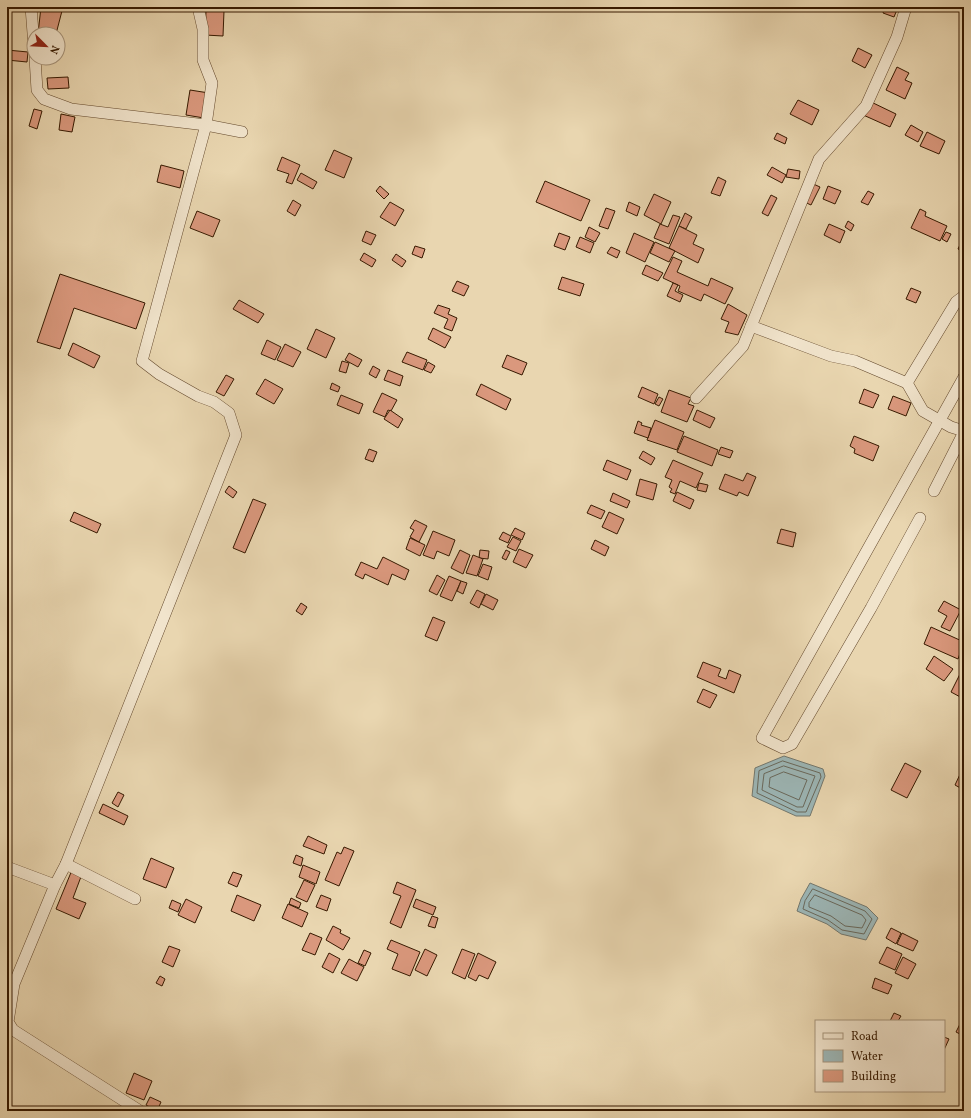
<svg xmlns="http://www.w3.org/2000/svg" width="971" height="1118" font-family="Vollkorn,serif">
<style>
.water{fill:#9cb6b6;stroke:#73776d}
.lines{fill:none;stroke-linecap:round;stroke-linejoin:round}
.shore{stroke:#69685b;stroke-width:1}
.building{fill:#da987d;stroke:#361900}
.street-casing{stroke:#63482c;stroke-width:12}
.street{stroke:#f1e4cc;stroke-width:11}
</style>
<rect width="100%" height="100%" fill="#e9d6b0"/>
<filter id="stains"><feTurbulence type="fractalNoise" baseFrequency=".005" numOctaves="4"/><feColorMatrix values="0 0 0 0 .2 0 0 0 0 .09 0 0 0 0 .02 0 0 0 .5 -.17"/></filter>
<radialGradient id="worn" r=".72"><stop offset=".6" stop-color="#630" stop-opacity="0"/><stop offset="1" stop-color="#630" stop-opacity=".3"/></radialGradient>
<g class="water">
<path d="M784 756 823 769 825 776 810 816H796L752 796 755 768Z"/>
<path d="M810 883 867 907 878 918 866 940 841 934 827 924 797 911 801 899Z"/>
</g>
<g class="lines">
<g class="shore">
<path d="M783 761 820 773 821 777 806 812H797L757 793 759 771Z"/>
<path d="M784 766 815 776 803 807H797L762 790 764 774Z"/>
<path d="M784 772 807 780 799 800 769 787 770 778Z"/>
<path d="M813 889 865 911 872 919 864 934 842 930 828 920 803 909 805 901Z"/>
<path d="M815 895 862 915 866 920 862 928 845 926 831 916 809 907V903Z"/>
</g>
</g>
<g class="building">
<path d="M41 7H63L56 34H38Z"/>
<path d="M885 7H898L894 17 883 13Z"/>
<path d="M206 11H224L223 36 205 35Z"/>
<path d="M858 48 872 55 865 68 852 61Z"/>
<path d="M7 50 28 52 27 62 7 60Z"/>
<path d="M897 67 909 73 905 80 912 83 905 99 886 90Z"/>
<path d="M68 77 69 88 48 89 47 78Z"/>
<path d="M190 90 209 93 204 118 186 115Z"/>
<path d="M798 100 819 110 812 125 790 114Z"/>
<path d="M867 100 896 114 890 127 861 114Z"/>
<path d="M34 109 42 111 37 129 29 126Z"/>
<path d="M61 114 75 117 72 132 59 130Z"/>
<path d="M911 125 923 132 918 142 905 135Z"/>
<path d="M927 132 945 141 939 154 920 146Z"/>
<path d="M777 133 787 138 785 144 774 139Z"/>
<path d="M334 150 352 158 344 178 325 170Z"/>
<path d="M282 157 300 165 292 184 286 182 289 174 277 170Z"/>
<path d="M161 165 184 171 180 188 157 182Z"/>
<path d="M772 167 786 175 782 183 767 175Z"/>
<path d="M788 169 800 171 799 179 786 177Z"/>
<path d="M301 173 317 182 313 189 297 180Z"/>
<path d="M718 177 726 181 720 196 711 193Z"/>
<path d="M545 181 590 200 581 221 536 202Z"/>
<path d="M809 182 820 187 811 205 800 200Z"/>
<path d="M380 186 389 194 384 199 376 191Z"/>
<path d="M828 186 841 191 835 204 823 199Z"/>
<path d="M868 191 874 194 868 205 861 202Z"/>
<path d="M654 194 671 202 661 224 644 215Z"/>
<path d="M771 195 777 198 768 216 762 213Z"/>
<path d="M293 200 301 205 295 216 287 211Z"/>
<path d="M390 202 404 210 395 226 380 217Z"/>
<path d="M629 202 640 207 637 216 626 211Z"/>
<path d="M606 208 615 211 608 229 599 226Z"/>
<path d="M920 209 926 212 925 216 947 226 940 241 911 228Z"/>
<path d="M197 211 220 220 213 237 190 228Z"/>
<path d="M685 213 692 217 686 229 679 226Z"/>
<path d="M673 215 680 217 669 244 654 238 660 224 668 227Z"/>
<path d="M848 221 854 225 851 231 845 227Z"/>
<path d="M829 224 845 231 840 243 824 235Z"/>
<path d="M679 226 697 235 693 244 704 249 698 263 669 248Z"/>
<path d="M589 227 600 233 595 242 585 237Z"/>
<path d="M366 231 376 235 371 245 362 241Z"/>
<path d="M946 232 951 234 947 242 942 239Z"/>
<path d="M559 233 570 237 565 250 554 246Z"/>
<path d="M634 233 654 242 645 262 626 253Z"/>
<path d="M964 236V252L958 249Z"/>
<path d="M580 237 594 243 590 253 576 247Z"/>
<path d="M655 242 675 251 669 262 650 253Z"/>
<path d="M415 246 425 249 422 258 412 254Z"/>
<path d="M611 247 620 251 617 258 607 253Z"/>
<path d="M364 253 376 260 372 267 360 260Z"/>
<path d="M396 254 406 261 402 267 392 260Z"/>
<path d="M673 257 682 261 677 272 708 286 711 278 733 288 725 304 704 294 701 301 678 291 680 286 663 278Z"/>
<path d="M646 265 663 273 658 281 642 274Z"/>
<path d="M60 274 145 303 136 329 74 308 60 349 37 342Z"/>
<path d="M562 277 584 284 580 296 558 289Z"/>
<path d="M457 281 469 286 464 296 452 291Z"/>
<path d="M673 283 678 285 675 291 683 295 680 302 667 296Z"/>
<path d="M911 288 921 292 916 303 906 299Z"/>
<path d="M239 300 264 314 258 323 233 309Z"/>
<path d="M728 304 747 315 738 335 725 332 729 322 721 319Z"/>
<path d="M438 305 450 309 448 314 457 318 452 331 444 328 448 319 434 313Z"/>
<path d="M433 328 451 337 445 348 428 339Z"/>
<path d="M316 329 335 338 326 358 307 349Z"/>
<path d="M267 340 281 347 275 360 261 354Z"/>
<path d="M73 343 100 356 94 368 68 355Z"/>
<path d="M285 344 301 352 293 367 277 360Z"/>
<path d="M407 352 427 360 423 370 402 362Z"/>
<path d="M349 353 362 360 358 367 345 360Z"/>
<path d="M507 355 527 363 522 375 502 367Z"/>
<path d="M342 361 349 363 346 373 339 371Z"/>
<path d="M428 362 435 366 431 373 424 370Z"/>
<path d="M373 366 380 370 376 378 369 374Z"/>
<path d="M388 370 403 376 400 386 384 380Z"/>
<path d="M226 375 234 379 224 396 216 392Z"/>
<path d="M265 379 283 389 274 404 256 394Z"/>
<path d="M332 383 340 387 338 392 330 389Z"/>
<path d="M481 384 511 399 506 410 476 395Z"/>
<path d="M642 387 658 394 654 404 638 397Z"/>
<path d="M864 389 879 395 873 408 859 403Z"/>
<path d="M669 390 691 398 688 404 694 406 687 422 661 412Z"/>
<path d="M382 393 397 400 391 411 388 410 385 417 373 412Z"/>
<path d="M341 395 363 404 359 414 337 405Z"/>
<path d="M893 396 911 403 906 416 888 409Z"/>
<path d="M659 397 663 399 659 406 655 404Z"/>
<path d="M390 410 403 419 398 428 384 419Z"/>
<path d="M697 410 715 418 710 428 693 420Z"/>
<path d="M655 420 684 432 677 450 647 440Z"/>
<path d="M638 421 642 423 641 425 651 428 648 438 634 433Z"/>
<path d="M684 436 718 450 712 466 677 452Z"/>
<path d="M854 436 879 446 873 461 854 453 855 449 850 446Z"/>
<path d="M721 447 733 451 730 458 718 454Z"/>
<path d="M369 449 377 452 373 462 365 459Z"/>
<path d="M643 451 655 458 651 465 639 458Z"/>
<path d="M607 460 631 470 627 480 603 470Z"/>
<path d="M673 460 703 473 696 488 680 481 675 494 670 492 672 489 669 487 672 480 665 477Z"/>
<path d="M747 473 756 477 748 496 739 492 737 496 719 489 725 474 743 481Z"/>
<path d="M640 479 657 484 653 500 636 495Z"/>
<path d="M699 483 708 485 706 492 697 490Z"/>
<path d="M229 486 237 492 233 498 225 492Z"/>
<path d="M677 492 694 500 690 509 673 501Z"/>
<path d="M613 493 630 501 627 508 610 501Z"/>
<path d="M253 499 266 504 245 553 233 548Z"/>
<path d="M591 505 605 511 601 519 587 513Z"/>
<path d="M74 512 101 524 97 533 70 521Z"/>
<path d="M609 512 624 519 617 534 602 527Z"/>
<path d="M415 520 427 526 419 542 410 537 414 530 410 528Z"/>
<path d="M515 528 525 533 522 540 511 535Z"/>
<path d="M781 529 796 533 793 547 777 543Z"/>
<path d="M433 531 455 540 449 556 437 551 434 559 423 555Z"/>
<path d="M503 532 511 536 508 543 499 539Z"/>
<path d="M513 537 521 541 516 551 507 547Z"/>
<path d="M410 538 425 545 420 556 406 549Z"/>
<path d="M595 540 609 547 605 556 591 549Z"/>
<path d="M519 549 533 555 526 568 513 562Z"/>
<path d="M460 550 470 555 463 574 451 568Z"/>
<path d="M480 550 489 551 488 559 479 558Z"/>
<path d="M506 550 510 552 506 560 502 558Z"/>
<path d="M473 555 483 559 477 576 466 573Z"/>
<path d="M383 557 409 570 405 580 392 574 388 585 365 574 363 579 355 575 361 562 377 569Z"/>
<path d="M483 564 492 567 488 580 478 576Z"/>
<path d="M437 575 445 580 437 595 429 591Z"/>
<path d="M449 576 461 581 452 601 440 596Z"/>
<path d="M461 581 467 583 463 594 457 591Z"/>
<path d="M477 590 485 594 479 608 470 603Z"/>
<path d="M486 594 498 600 493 610 481 604Z"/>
<path d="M944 601 961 610 950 631 941 627 947 616 938 611Z"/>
<path d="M301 603 307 607 302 615 296 611Z"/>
<path d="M433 617 445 622 437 641 425 636Z"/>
<path d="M931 627 964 642 958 659 924 644Z"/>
<path d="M934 656 953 669 944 681 926 669Z"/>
<path d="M703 662 721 669 718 676 726 679 729 670 741 675 734 693 697 677Z"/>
<path d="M960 674 964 676V699L951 692Z"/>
<path d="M703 689 717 695 710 708 697 702Z"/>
<path d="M905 763 921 771 907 798 891 790Z"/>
<path d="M962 770 964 771V790L955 785Z"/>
<path d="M118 792 124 795 118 807 112 803Z"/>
<path d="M103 804 128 816 124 825 99 813Z"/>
<path d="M308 836 327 845 324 854 303 846Z"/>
<path d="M344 847 354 851 339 886 325 880 337 852 341 854Z"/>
<path d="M296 855 303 858 301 866 293 863Z"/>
<path d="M151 858 174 868 166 888 143 879Z"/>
<path d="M303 865 320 872 316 884 299 877Z"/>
<path d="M72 870 82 874 73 898 86 903 79 919 56 909Z"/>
<path d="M233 872 242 875 237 887 228 883Z"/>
<path d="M304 880 315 885 307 902 296 897Z"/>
<path d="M397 882 416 890 401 928 390 923 401 896 393 893Z"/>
<path d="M237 895 261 905 254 921 231 911Z"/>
<path d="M321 895 331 899 327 911 316 907Z"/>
<path d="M291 898 301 903 299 908 289 904Z"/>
<path d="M186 899 202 907 195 923 178 915Z"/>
<path d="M416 899 436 907 433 915 413 907Z"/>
<path d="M172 900 181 904 178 912 169 908Z"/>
<path d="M288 904 308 913 302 927 282 918Z"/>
<path d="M432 916 438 918 435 928 428 926Z"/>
<path d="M333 926 341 930 340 933 350 938 343 950 326 940Z"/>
<path d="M891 928 901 933 896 944 886 938Z"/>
<path d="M310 933 322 938 315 955 302 950Z"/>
<path d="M902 933 918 941 913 951 897 944Z"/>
<path d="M391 940 420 952 410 976 392 969 398 954 387 949Z"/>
<path d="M169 946 180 950 173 967 162 962Z"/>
<path d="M887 947 902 954 895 970 879 963Z"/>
<path d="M425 949 437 955 427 976 415 970Z"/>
<path d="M462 949 475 954 465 979 452 973Z"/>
<path d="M364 950 371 953 365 966 358 963Z"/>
<path d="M329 953 340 959 333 973 322 967Z"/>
<path d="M478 953 496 962 488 979 479 975 476 981 468 977Z"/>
<path d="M903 957 916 964 908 979 895 973Z"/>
<path d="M349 959 364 967 357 981 341 973Z"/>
<path d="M160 976 165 979 162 986 156 983Z"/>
<path d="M875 978 892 985 888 994 872 988Z"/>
<path d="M894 1013 901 1016 898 1021H890Z"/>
<path d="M961 1022 964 1023V1036L956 1032Z"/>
<path d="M944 1037 949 1039 944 1050Z"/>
<path d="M134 1073 152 1081 144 1100 126 1093Z"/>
<path d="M150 1097 161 1102 157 1111 146 1105Z"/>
</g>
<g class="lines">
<defs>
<g id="street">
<path d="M31 7 34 46"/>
<path d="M35 58 37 90 44 99 71 109 206 125 242 132"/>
<path d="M751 326 831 356 855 361 907 383 923 411 951 427 964 431"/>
<path d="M907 383 956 302 964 296"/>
<path d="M696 398 743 346 819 159 866 106 897 37 906 7"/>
<path d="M934 491 964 432"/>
<path d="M920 518 871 608 792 744 783 748 762 738 964 377"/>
<path d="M66 864 135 899"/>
<path d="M7 867 55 885"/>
<path d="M140 1111 13 1030 8 1022 14 984 55 885 66 864 236 435 229 413 214 402 198 396 159 374 142 361 206 125 212 83 203 60V29L198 7"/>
</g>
</defs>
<use href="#street" class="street-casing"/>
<use href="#street" class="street"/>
</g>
<rect width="971" height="1118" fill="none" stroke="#e9d6b0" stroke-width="24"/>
<rect x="8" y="8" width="955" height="1102" fill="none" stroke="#361900" stroke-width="2"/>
<rect x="12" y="12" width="947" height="1094" fill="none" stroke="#361900"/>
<rect x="815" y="1020" width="130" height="72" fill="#f1e4cc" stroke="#a6937a"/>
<rect x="823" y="1033" width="20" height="6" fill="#f1e4cc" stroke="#a6937a"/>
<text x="851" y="1040" font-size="12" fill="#361900">Road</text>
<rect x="823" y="1050" width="20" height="12" fill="#9cb6b6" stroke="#a6937a"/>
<text x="851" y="1060" font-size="12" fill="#361900">Water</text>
<rect x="823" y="1070" width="20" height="12" fill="#da987d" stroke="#a6937a"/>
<text x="851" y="1080" font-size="12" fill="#361900">Building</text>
<g transform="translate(46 46) rotate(114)"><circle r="19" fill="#f1e4cc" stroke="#a6937a"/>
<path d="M0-3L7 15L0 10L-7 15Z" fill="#8f2418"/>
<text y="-6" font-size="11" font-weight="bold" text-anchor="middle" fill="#361900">N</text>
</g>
<rect width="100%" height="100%" filter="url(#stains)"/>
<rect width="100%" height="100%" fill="url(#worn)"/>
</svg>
